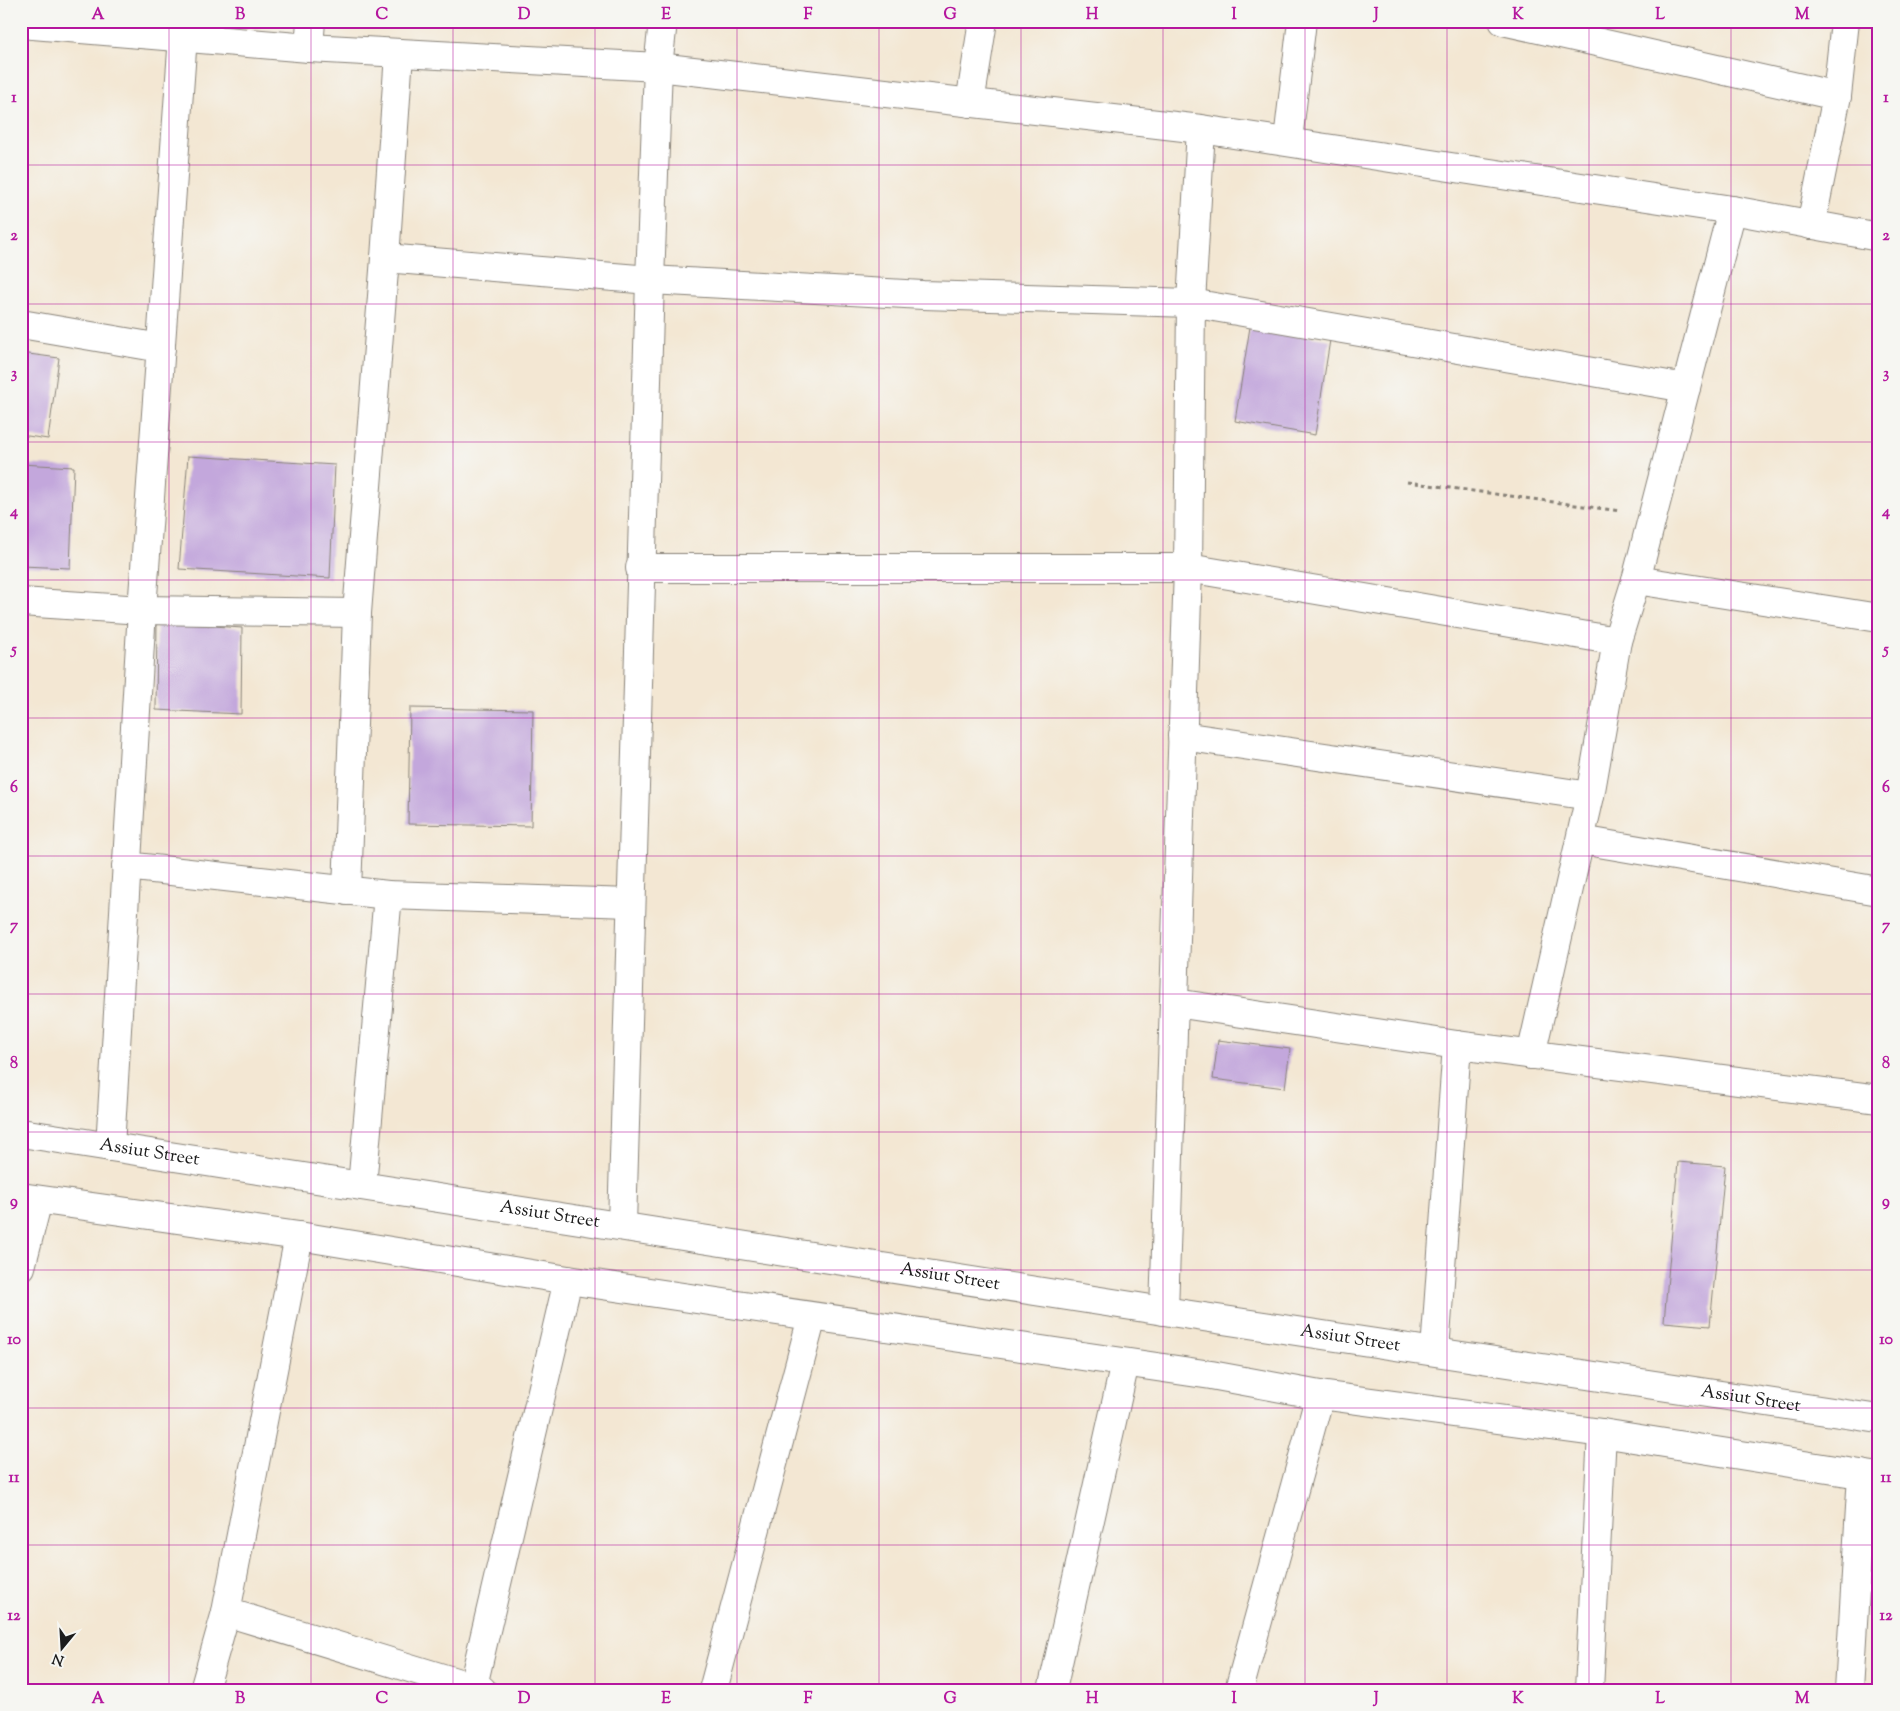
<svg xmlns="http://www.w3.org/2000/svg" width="1900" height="1711" font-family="'Sorts Mill Goudy',serif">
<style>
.building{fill:#c3a7dc}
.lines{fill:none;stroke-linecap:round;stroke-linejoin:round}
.minor-casing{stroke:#888278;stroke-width:30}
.path{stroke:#888278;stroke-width:3;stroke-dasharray:4 4;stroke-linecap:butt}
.minor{stroke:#fff;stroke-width:28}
.grid{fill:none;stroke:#b5179e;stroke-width:1;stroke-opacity:0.55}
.labels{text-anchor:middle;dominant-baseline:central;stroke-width:5;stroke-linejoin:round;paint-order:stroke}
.street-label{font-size:18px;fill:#1c1c1c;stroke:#f6f6f2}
.neatline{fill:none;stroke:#b5179e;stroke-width:2}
.grid-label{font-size:16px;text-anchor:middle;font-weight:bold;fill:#b5179e}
</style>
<rect width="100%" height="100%" fill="#f6f6f2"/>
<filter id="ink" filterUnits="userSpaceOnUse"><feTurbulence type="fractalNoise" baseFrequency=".02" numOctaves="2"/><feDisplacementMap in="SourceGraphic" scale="10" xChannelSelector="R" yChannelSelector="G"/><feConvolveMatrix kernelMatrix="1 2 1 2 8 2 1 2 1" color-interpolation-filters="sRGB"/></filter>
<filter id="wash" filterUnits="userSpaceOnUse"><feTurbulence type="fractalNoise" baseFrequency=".0096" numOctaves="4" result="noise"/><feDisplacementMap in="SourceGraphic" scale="20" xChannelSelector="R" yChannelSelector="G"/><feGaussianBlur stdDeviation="1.12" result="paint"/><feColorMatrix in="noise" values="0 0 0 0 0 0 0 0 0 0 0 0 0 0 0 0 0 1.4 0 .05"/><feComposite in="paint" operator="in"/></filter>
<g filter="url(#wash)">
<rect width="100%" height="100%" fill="#f3e7d3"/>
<g id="blocks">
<g class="building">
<path d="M1250 327 1330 340 1315 435 1235 421Z"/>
<path d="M21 353 59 358 48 439 21 435Z"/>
<path d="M188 456 335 465 330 578 179 569Z"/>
<path d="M21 464 74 467 70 568 21 566Z"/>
<path d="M157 622 242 628 241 714 156 710Z"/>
<path d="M410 708 533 710 531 826 408 824Z"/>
<path d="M1218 1040 1290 1049 1285 1088 1213 1079Z"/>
<path d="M1678 1162 1725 1166 1710 1326 1664 1322Z"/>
</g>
</g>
</g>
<g filter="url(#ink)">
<use href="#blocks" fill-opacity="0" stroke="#888278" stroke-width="1"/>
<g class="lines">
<defs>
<g id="minor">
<path d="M1503 21 1837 96 1845 21"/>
<path d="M21 24 309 48 658 67 1201 129 1732 210 1879 237"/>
<path d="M309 48 311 21"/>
<path d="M970 103 983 21"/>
<path d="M1288 140 1302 21"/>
<path d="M1811 225 1837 96"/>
<path d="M385 258 650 280 923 295 1191 303 1686 388"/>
<path d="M21 324 161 348"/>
<path d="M640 568H1188L1617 641"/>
<path d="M1636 580 1879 618"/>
<path d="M21 602 142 610 357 613"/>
<path d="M1182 736 1590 796"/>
<path d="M1581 840 1879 891"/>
<path d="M126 866 388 895 631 903"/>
<path d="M347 891 357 613 385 258 399 54"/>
<path d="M1175 1003 1457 1045 1879 1099"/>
<path d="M1531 1055 1590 796 1617 641 1636 580 1732 210"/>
<path id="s1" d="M21 1133 1164 1311 1879 1419"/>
<path d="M110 1147 142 610 183 36"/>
<path d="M362 1186 388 895"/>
<path d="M21 1197 299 1236 568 1280 1211 1375 1320 1395 1602 1433 1879 1477"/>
<path d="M622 1225 650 280 658 67 663 21"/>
<path d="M21 1267 38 1200"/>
<path d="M1164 1311 1188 568 1191 303 1201 129"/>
<path d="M1435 1351 1457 1045"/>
<path d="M226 1612 482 1690"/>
<path d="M204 1690 226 1612 299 1236"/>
<path d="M472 1690 568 1280"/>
<path d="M713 1690 812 1317"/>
<path d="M1052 1690 1125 1363"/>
<path d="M1239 1690 1320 1395"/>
<path d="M1589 1690 1602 1433"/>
<path d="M1849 1690 1862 1474"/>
</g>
</defs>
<use href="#minor" class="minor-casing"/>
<path class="path" d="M1407 482 1620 511"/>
<use href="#minor" class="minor"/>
</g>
</g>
<path class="grid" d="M169 21V1690M311 21V1690M453 21V1690M595 21V1690M737 21V1690M879 21V1690M1021 21V1690M1163 21V1690M1305 21V1690M1447 21V1690M1589 21V1690M1731 21V1690M21 165H1879M21 304H1879M21 442H1879M21 580H1879M21 718H1879M21 856H1879M21 994H1879M21 1132H1879M21 1270H1879M21 1408H1879M21 1545H1879"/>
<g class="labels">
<g class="street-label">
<text stroke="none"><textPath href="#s1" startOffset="130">Assiut Street</textPath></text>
<text stroke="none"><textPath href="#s1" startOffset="535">Assiut Street</textPath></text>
<text stroke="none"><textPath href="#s1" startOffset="940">Assiut Street</textPath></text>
<text stroke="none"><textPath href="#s1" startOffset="1345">Assiut Street</textPath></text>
<text stroke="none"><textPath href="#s1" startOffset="1750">Assiut Street</textPath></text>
</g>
</g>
<rect width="1900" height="1711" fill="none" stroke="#f6f6f2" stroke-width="55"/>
<g transform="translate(62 1648) rotate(198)" stroke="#f6f6f2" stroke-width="4" paint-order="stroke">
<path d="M0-4L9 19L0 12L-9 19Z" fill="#1c1c1c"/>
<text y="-8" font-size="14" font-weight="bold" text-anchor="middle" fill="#1c1c1c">N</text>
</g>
<rect x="28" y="28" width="1844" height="1656" class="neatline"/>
<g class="grid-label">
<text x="98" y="19">A</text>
<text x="240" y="19">B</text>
<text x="382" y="19">C</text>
<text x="524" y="19">D</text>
<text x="666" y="19">E</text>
<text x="808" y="19">F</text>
<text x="950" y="19">G</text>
<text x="1092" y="19">H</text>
<text x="1234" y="19">I</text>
<text x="1376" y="19">J</text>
<text x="1518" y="19">K</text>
<text x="1660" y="19">L</text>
<text x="1802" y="19">M</text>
<text x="14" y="102">1</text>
<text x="1886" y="102">1</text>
<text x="14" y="240">2</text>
<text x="1886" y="240">2</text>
<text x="14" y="378">3</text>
<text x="1886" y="378">3</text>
<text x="14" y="516">4</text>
<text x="1886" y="516">4</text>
<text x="14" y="654">5</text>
<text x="1886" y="654">5</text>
<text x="14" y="792">6</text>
<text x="1886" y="792">6</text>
<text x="14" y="930">7</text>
<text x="1886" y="930">7</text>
<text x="14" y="1068">8</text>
<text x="1886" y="1068">8</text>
<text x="14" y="1206">9</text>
<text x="1886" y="1206">9</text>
<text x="14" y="1344">10</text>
<text x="1886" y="1344">10</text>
<text x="14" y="1482">11</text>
<text x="1886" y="1482">11</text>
<text x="14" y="1620">12</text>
<text x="1886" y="1620">12</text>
<text x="98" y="1703">A</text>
<text x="240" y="1703">B</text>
<text x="382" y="1703">C</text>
<text x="524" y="1703">D</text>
<text x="666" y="1703">E</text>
<text x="808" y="1703">F</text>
<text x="950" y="1703">G</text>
<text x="1092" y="1703">H</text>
<text x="1234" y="1703">I</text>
<text x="1376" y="1703">J</text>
<text x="1518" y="1703">K</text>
<text x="1660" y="1703">L</text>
<text x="1802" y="1703">M</text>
</g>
</svg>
